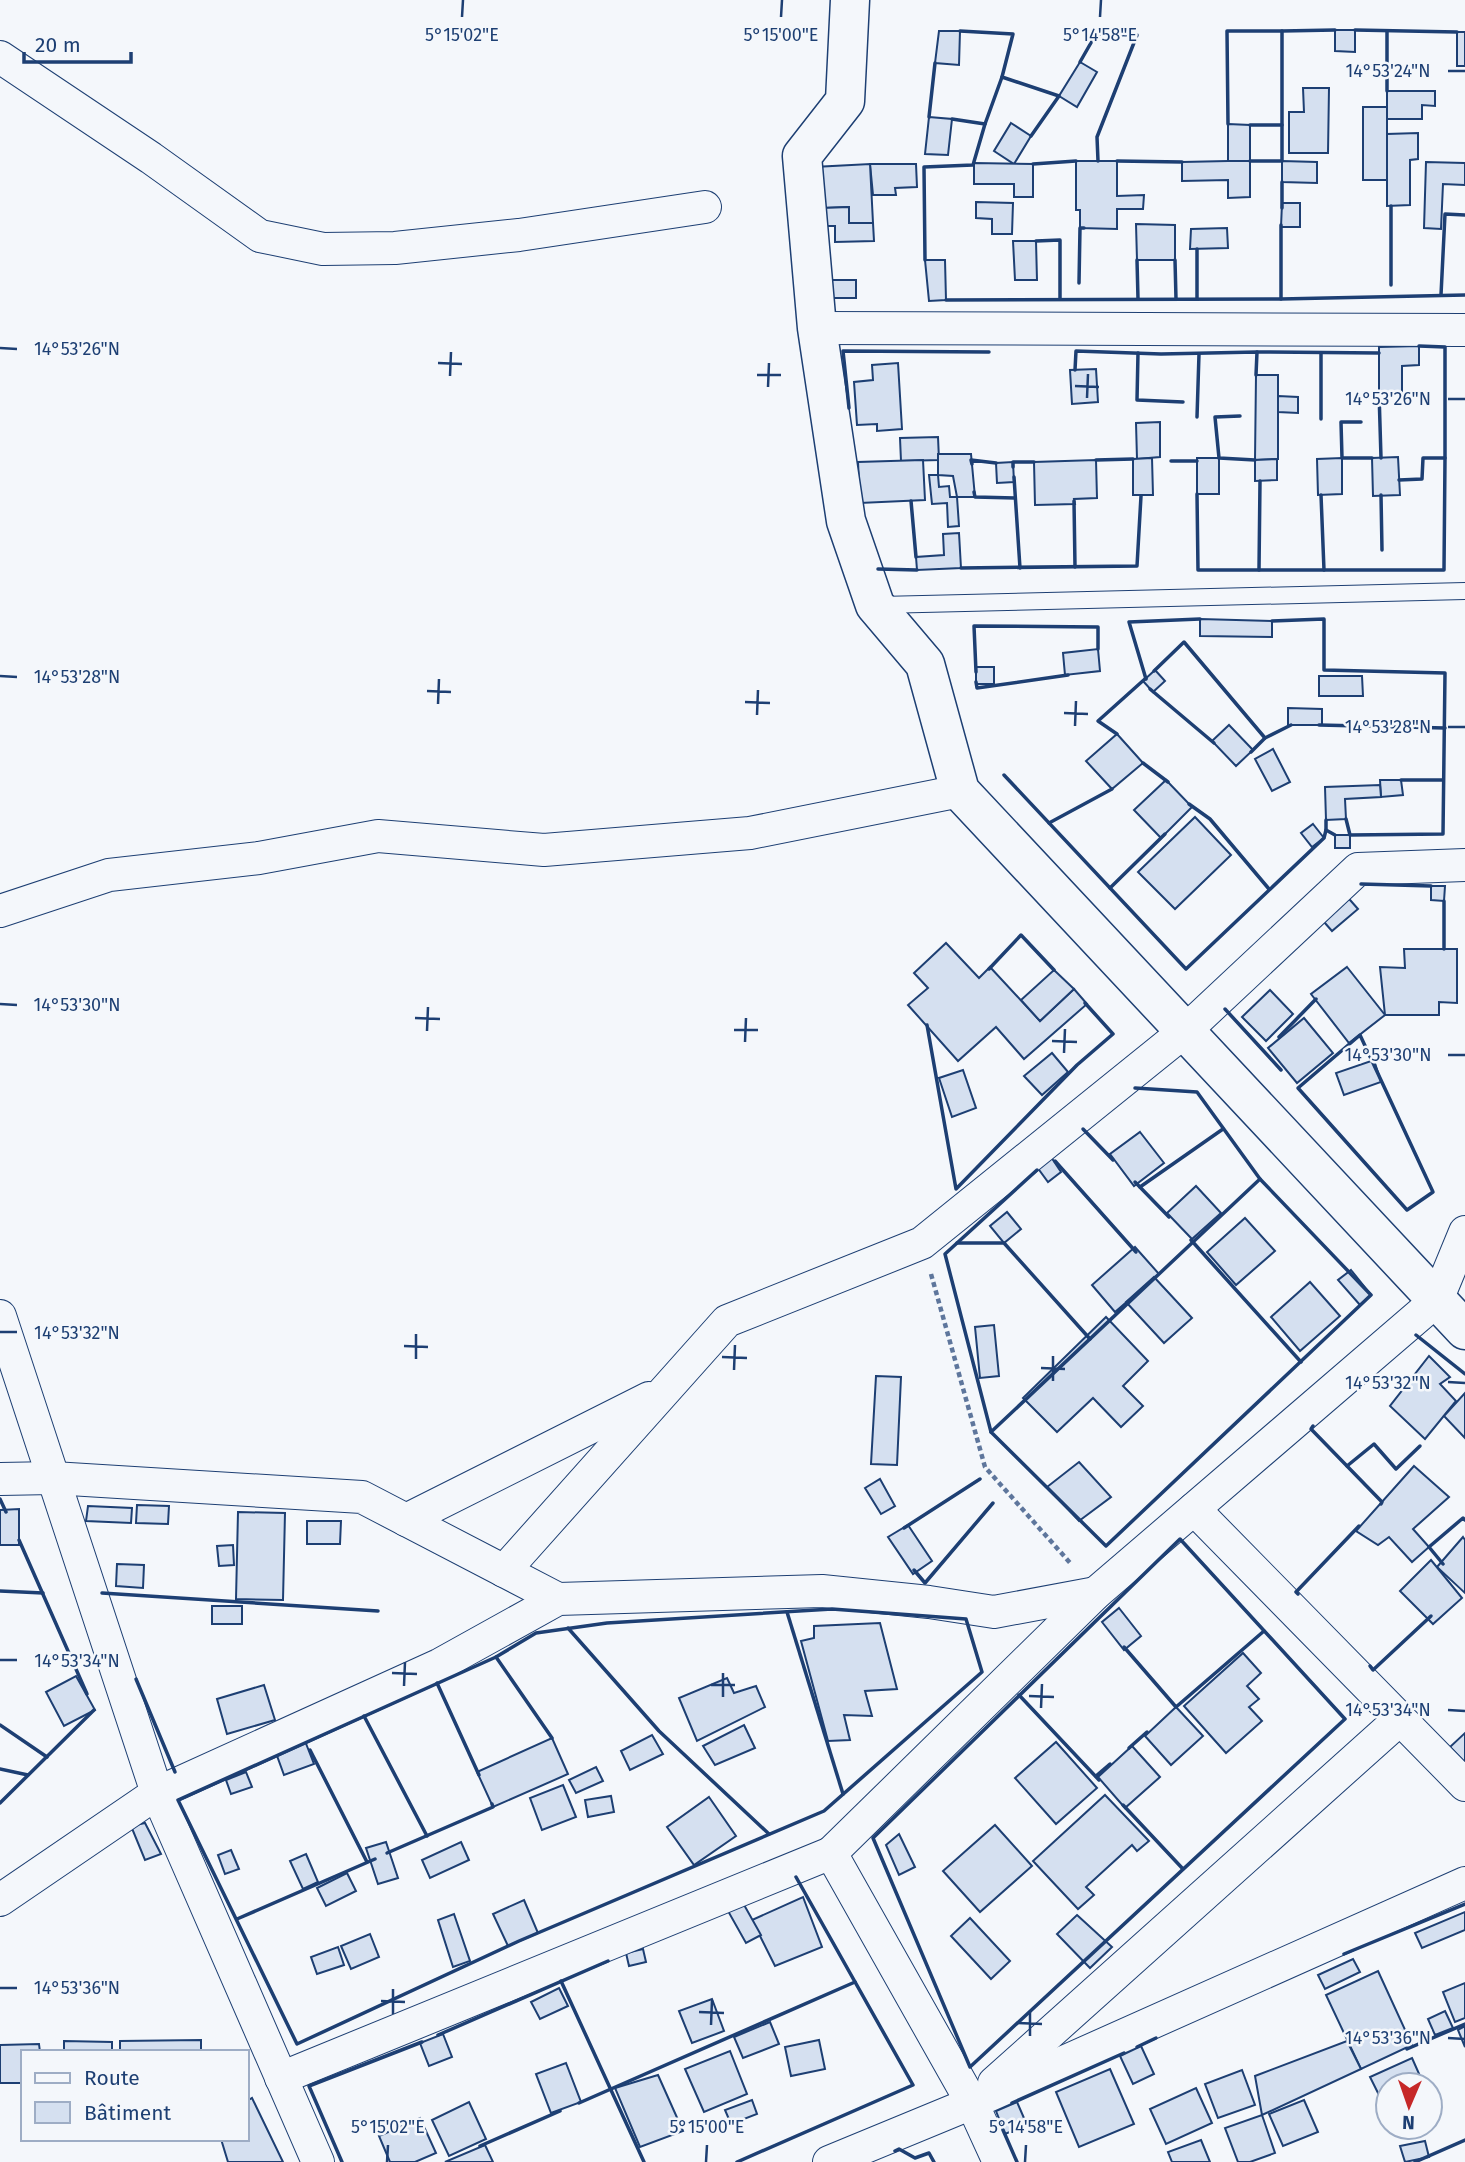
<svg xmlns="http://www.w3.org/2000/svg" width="1465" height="2162" font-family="'Fira Sans',sans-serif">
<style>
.building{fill:#d5e0f0;stroke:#1d3f73;stroke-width:2}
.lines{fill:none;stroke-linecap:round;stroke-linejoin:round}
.lane-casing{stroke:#1d3f73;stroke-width:18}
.street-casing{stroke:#1d3f73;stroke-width:34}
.secondary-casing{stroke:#1d3f73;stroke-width:41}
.path{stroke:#5e769c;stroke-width:4.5;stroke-dasharray:5 3.5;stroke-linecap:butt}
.lane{stroke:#f4f7fb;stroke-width:16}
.street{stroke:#f4f7fb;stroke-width:32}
.secondary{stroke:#f4f7fb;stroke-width:38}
.wall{stroke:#1d3f73;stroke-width:3.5}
.ticks{fill:none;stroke:#1d3f73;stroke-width:2.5}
.ticks-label{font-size:18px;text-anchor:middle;fill:#1d3f73;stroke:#f4f7fb;stroke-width:5;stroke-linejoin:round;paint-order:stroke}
</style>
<rect width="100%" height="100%" fill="#f4f7fb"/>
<g class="building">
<path d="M1335 30H1355V52L1335 51Z"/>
<path d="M939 31H960L959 65 935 63Z"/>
<rect x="1457" y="32" width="8" height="34"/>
<path d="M1080 62 1097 72 1077 107 1059 96Z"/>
<path d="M1303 88H1329L1328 153H1289V112H1304Z"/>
<path d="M1387 91H1435V106L1422 105V119H1387Z"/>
<rect x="1363" y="107" width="24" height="73"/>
<path d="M929 117 952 119 948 155 925 154Z"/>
<path d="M1011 123 1031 136 1014 164 994 151Z"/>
<path d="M1228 124 1250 125V161H1228Z"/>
<path d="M1418 133V159L1410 160V205L1387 206V134Z"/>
<path d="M1076 161H1117V196L1144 195 1143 209H1117V229L1080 228V210H1076Z"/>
<path d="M1228 161H1250V197L1228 198V180L1182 181V162Z"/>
<path d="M1282 161 1317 162V183L1282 182Z"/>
<path d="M1426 162 1465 163V185L1443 184 1441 229 1424 228Z"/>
<path d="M974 163 1033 164V197H1014V184H974Z"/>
<path d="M870 164H916L917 187 895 188 896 195H873Z"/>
<path d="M870 164 873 223H849V207L822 208 814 167Z"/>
<path d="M976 202 1013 203 1012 234H992V219L976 218Z"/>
<path d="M1282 203H1300V227H1281Z"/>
<path d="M849 207V223H873L874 241 835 242V226H822V208Z"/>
<path d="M1136 224 1175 225V260H1137Z"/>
<path d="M1227 228 1228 248 1190 249 1191 229Z"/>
<path d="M1013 241H1036L1037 280H1015Z"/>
<path d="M925 260H945L946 300 929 301Z"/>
<path d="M824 280H856V298H832Z"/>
<path d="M1419 346V365L1402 366V392H1379V347Z"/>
<path d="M898 363 902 429 877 431V424L857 425 854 382 873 380 872 365Z"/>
<path d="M1096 369 1098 402 1072 404 1070 370Z"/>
<path d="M1256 375H1278V459L1255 460Z"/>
<path d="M1278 396 1298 397V413L1278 412Z"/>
<path d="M1160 422V457L1137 459 1136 423Z"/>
<path d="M938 437 939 460 901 461 900 438Z"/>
<path d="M938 454H971L975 497H957L953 476 938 475Z"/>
<path d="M1398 457 1400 495 1373 496 1372 458Z"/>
<path d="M1152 458 1153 495H1133V459Z"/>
<rect x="1197" y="458" width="22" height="36"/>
<path d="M1342 458V494L1318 495 1317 459Z"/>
<path d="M1277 459V480L1255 481V460Z"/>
<path d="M923 460 925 500 860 503 858 462Z"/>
<path d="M1096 460 1097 498 1074 499 1075 504 1035 505 1034 462Z"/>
<path d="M1013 462 1014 482 997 483 996 463Z"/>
<path d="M929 475H938L939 487 949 486 950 497H957L959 526 948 527 947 503 932 504Z"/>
<path d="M959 533 961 568 917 570 916 557 944 555 943 534Z"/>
<path d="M1200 619 1272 621V637L1200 636Z"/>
<path d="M1098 649 1100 671 1065 675 1063 653Z"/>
<rect x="976" y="667" width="18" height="17"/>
<path d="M1155 670 1165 681 1153 692 1143 681Z"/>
<path d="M1319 676H1362L1363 696H1319Z"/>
<path d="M1288 708 1322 709V725H1288Z"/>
<path d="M1229 725 1253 750 1236 766 1212 741Z"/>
<path d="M1117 734 1143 763 1112 789 1086 761Z"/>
<path d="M1273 749 1290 782 1272 791 1255 759Z"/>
<path d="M1166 780 1192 807 1161 838 1134 810Z"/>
<path d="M1380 780H1401L1403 795 1381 797Z"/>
<path d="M1380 785 1381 797 1345 799 1346 819 1326 820 1325 787Z"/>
<path d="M1195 817 1231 855 1175 909 1138 872Z"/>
<path d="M1313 824 1324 838 1312 847 1301 833Z"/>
<rect x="1335" y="835" width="15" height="13"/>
<path d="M1431 886H1445L1444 901 1431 900Z"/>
<path d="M1343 892 1358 909 1332 931 1317 914Z"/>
<path d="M946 943 979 978 990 967 1040 1021 1074 989 1087 1004 1024 1059 996 1027 958 1061 908 1005 928 988 914 973Z"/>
<path d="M1404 949H1457V1003L1439 1002V1015H1385L1380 967 1405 968Z"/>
<path d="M1347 967 1385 1015 1349 1043 1311 994Z"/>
<path d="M1054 970 1074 989 1040 1021 1021 1000Z"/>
<path d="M1270 990 1293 1014 1266 1041 1242 1017Z"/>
<path d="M1304 1018 1333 1053 1297 1083 1268 1048Z"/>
<path d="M1052 1053 1068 1072 1042 1095 1024 1076Z"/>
<path d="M1374 1060 1381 1082 1344 1095 1336 1073Z"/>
<path d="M963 1070 976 1108 952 1117 939 1078Z"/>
<path d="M1140 1132 1164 1163 1134 1186 1110 1154Z"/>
<path d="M1051 1157 1061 1172 1048 1182 1037 1167Z"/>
<path d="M1196 1186 1221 1213 1192 1239 1167 1213Z"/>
<path d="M1007 1212 1021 1229 1004 1243 990 1226Z"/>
<path d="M1245 1218 1275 1251 1236 1285 1207 1252Z"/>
<path d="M1135 1247 1159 1274 1115 1312 1092 1285Z"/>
<path d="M1351 1270 1371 1295 1360 1305 1338 1280Z"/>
<path d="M1154 1277 1192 1318 1164 1343 1126 1302Z"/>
<path d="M1310 1282 1340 1316 1300 1351 1271 1317Z"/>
<path d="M1106 1317 1148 1361 1123 1386 1143 1406 1121 1427 1093 1398 1057 1432 1023 1398Z"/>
<path d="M994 1325 999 1376 980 1378 975 1327Z"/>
<path d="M1429 1356 1450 1377 1440 1384 1456 1401 1425 1439 1390 1406Z"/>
<path d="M876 1376 901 1377 897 1465 871 1464Z"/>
<path d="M1465 1393V1438L1444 1416Z"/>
<path d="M1079 1462 1111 1497 1079 1521 1047 1487Z"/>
<path d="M1414 1466 1449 1497 1413 1529 1429 1547 1412 1562 1389 1537 1378 1545 1356 1531Z"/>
<path d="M880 1479 895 1506 881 1514 865 1488Z"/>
<path d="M137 1505 169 1506 168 1524 136 1523Z"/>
<path d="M88 1506 132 1508 131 1523 86 1521Z"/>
<path d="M19 1509V1545H0V1510Z"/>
<path d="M238 1512 285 1513 283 1600 236 1599Z"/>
<path d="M307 1521H341L340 1544H307Z"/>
<path d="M908 1525 932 1561 913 1574 888 1537Z"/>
<path d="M1463 1537 1465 1540V1593L1437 1567Z"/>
<path d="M233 1545 234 1565 219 1566 217 1546Z"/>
<path d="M1431 1560 1462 1598 1433 1624 1400 1591Z"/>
<path d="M117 1564 144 1565 143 1588 116 1586Z"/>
<rect x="212" y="1606" width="30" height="18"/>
<path d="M1119 1608 1141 1636 1124 1650 1102 1622Z"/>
<path d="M880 1623 897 1689 865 1691 872 1716 844 1715 850 1740 828 1741 801 1641 814 1638V1626Z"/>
<path d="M1243 1653 1261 1673 1247 1686 1259 1699 1249 1707 1262 1721 1226 1753 1184 1706Z"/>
<path d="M76 1676 95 1710 64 1726 46 1692Z"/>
<path d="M727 1678 734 1693 756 1686 765 1707 697 1741 679 1698Z"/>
<path d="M264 1685 275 1720 227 1734 217 1699Z"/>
<path d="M1176 1707 1203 1736 1171 1765 1145 1736Z"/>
<path d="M744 1725 755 1748 715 1765 703 1746Z"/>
<path d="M1465 1733V1763L1450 1747Z"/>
<path d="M652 1735 663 1754 630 1770 621 1751Z"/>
<path d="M552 1738 568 1774 493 1807 477 1772Z"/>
<path d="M305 1741 314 1764 284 1775 276 1753Z"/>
<path d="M1056 1742 1097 1788 1056 1824 1015 1778Z"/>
<path d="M1132 1746 1160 1777 1125 1808 1098 1777Z"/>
<path d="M596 1767 603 1781 576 1793 569 1780Z"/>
<path d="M246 1772 252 1787 231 1794 226 1780Z"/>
<path d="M563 1785 576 1817 542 1830 530 1798Z"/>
<path d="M1105 1795 1149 1841 1137 1851 1132 1845 1086 1887 1094 1895 1078 1909 1033 1861Z"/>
<path d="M611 1796 614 1812 588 1817 585 1800Z"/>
<path d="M709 1797 736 1836 694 1865 667 1827Z"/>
<path d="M145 1823 161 1854 145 1860 131 1826Z"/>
<path d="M995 1825 1032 1866 980 1912 943 1871Z"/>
<path d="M899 1834 915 1867 899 1875 886 1845Z"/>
<path d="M386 1842 398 1878 378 1884 366 1848Z"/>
<path d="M461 1842 469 1860 430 1878 422 1860Z"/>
<path d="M231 1850 239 1869 225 1874 218 1855Z"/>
<path d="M306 1854 318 1882 303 1889 290 1861Z"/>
<path d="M347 1873 356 1891 326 1906 317 1888Z"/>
<path d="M803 1897 822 1947 775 1966 752 1920Z"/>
<path d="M524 1900 538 1933 508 1946 493 1914Z"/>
<path d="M743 1903 761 1935 746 1943 728 1911Z"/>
<path d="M1465 1912V1930L1422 1948 1415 1933Z"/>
<path d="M454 1914 470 1961 453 1967 438 1920Z"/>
<path d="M1077 1915 1112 1947 1090 1968 1057 1934Z"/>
<path d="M970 1918 1010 1961 991 1979 951 1936Z"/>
<path d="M370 1934 379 1957 351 1969 341 1946Z"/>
<path d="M338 1947 344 1965 317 1974 311 1957Z"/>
<path d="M643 1949 646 1962 629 1966 626 1953Z"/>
<path d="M1353 1959 1360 1972 1325 1989 1318 1975Z"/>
<path d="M1378 1971 1412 2045 1361 2069 1326 1995Z"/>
<path d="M1465 1983V2018L1455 2022 1443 1992Z"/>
<path d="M559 1988 568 2006 540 2019 531 2002Z"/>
<path d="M712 1999 724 2031 692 2043 679 2011Z"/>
<path d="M1445 2011 1453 2028 1435 2035 1428 2019Z"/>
<path d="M770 2022 779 2044 743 2058 734 2037Z"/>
<path d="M1465 2026V2047L1458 2030Z"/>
<path d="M443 2034 452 2057 429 2066 420 2043Z"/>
<path d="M201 2040V2052H120V2041Z"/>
<path d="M819 2040 825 2069 791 2076 785 2047Z"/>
<path d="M64 2041 112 2042V2052H64Z"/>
<path d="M1347 2041 1361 2069 1262 2115 1255 2076Z"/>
<path d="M39 2044 40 2052H23V2083H0V2045Z"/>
<path d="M1141 2046 1154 2074 1133 2084 1120 2056Z"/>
<path d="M730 2051 747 2094 704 2112 685 2069Z"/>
<path d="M1412 2058 1424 2085H1388V2113L1370 2077Z"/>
<path d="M566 2063 581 2102 551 2113 536 2074Z"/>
<path d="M1110 2069 1134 2124 1079 2147 1056 2092Z"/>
<path d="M1242 2070 1255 2105 1218 2118 1205 2084Z"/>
<path d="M658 2075 683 2131 640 2147 615 2088Z"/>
<path d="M1196 2088 1212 2123 1166 2144 1150 2109Z"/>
<path d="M252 2098 283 2162H228L221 2139H247V2101Z"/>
<path d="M752 2100 757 2114 731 2124 725 2110Z"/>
<path d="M1304 2100 1318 2132 1283 2146 1269 2114Z"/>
<path d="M469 2102 486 2139 449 2156 432 2120Z"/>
<path d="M1017 2102 1027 2125 1005 2134 996 2111Z"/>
<path d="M1262 2115 1275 2153 1250 2162H1238L1225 2128Z"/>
<path d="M420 2118 436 2153 415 2162H390L379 2136Z"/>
<path d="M1201 2140 1210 2162H1172L1168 2152Z"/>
<path d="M1425 2141 1429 2157 1405 2162 1400 2146Z"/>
<path d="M485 2145 493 2162H445Z"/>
</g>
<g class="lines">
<defs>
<path id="lane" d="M880 605 1465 591"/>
<g id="street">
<path d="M0 57 151 158 260 236 323 249 395 248 519 235 705 207"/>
<path d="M817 328 1465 330"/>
<path d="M0 911 109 875 259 858 378 836 544 850 750 833 960 791"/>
<path d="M0 1316 157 1793 318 2162"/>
<path d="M0 1479 53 1478 362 1497 558 1599"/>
<path d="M1194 1509 1465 1785"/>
<path d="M406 1520 649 1398"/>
<path d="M504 1571 727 1321 922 1243 1185 1031 1358 869 1465 865"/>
<path d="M0 1900 157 1793 439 1665 558 1599 822 1591 929 1602 994 1612 1096 1593"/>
<path d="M281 2078 831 1853"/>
<path d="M994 2083 1400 1719"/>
<path d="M829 2162 972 2103 1465 1883"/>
<path d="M999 2162 972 2103 831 1853 1096 1593 1437 1300 1465 1232"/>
</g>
<path id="secondary" d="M850 0 845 101 802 156 817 328 846 521 875 605 925 664 960 791 1465 1330"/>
</defs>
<use href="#lane" class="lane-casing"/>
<use href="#street" class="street-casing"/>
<use href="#secondary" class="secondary-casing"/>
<path class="path" d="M931 1274 985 1467 1072 1565"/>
<use href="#lane" class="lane"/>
<use href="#street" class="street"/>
<use href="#secondary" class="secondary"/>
<g class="wall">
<path d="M1355 30 1457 32"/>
<path d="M960 31 1013 34 1002 77 1059 96 1031 136"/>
<path d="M1282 31 1335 30"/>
<path d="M1080 62 1096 34 1137 35 1097 137 1098 161"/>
<path d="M1387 91V31"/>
<path d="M929 117 935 63"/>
<path d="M952 119 985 124 1002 77"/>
<path d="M1228 124 1227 31H1282V125H1250"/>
<path d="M1117 161 1182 162"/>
<path d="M1250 161H1282V125"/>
<path d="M1033 164 1076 161"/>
<path d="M1391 206V285"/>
<path d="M1282 208V182"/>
<path d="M1036 241 1060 240V299"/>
<path d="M1197 249V299"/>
<path d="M925 260 924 167 973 165 985 124"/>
<path d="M1137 260 1138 299"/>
<path d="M1175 260 1176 299"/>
<path d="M1079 283 1080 228H1084"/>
<path d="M1441 295 1445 214 1465 215"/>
<path d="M1281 299V225"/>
<path d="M946 300 1281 299 1465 295"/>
<path d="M1257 352 1379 353"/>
<path d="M1138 353 1137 400 1183 402"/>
<path d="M1321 353V419"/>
<path d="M1075 370 1076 351 1161 354 1257 352 1256 375"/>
<path d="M1379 392 1381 458"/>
<path d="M849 408 843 351 989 352"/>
<path d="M1240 416 1215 417 1219 458 1255 460"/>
<path d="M1197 417 1199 354"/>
<path d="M1361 422H1341L1342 458H1372"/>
<path d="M1096 460 1133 459"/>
<path d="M1171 461H1197"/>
<path d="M972 464 971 460 996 463"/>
<path d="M1013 467V462H1034"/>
<path d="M1014 477 1020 568"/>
<path d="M1399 480 1422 479 1423 458H1445V347L1419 346"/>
<path d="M974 492 975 497 1015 498"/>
<path d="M1197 494 1198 570H1444L1445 458"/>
<path d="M1321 495 1324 570"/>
<path d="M1381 495 1382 550"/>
<path d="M911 501 916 557"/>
<path d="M1074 501 1075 567"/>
<path d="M961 568 1137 566 1141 496"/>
<path d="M878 569 917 570"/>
<path d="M1259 570 1260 481"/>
<path d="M1272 621 1324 619V670L1445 673 1443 834 1350 835 1346 819"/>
<path d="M1154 671 1184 642 1265 738"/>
<path d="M976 672 974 626 1098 627V649"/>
<path d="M1146 679 1129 622 1200 619"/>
<path d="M976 682 977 688 1068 675"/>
<path d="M1150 689 1214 743"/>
<path d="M1319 725 1445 728"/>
<path d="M1117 734 1098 721 1146 678"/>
<path d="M1251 752 1265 738 1291 725"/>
<path d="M1143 763 1168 782"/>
<path d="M1004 775 1186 969 1324 838 1326 830"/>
<path d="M1401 780H1443"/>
<path d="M1189 804 1210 819 1269 889"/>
<path d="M1326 820V830L1335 835"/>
<path d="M1049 823 1112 789"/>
<path d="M1361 884 1431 886"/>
<path d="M1110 888 1165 834"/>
<path d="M1444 901V949"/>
<path d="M989 969 1021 935 1054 970"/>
<path d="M1225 1009 1281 1070"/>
<path d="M927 1025 956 1189 1077 1065 1113 1034 1085 1003"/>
<path d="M1360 1035 1433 1192 1407 1210 1298 1088Z"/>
<path d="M1279 1037 1316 999"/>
<path d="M1135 1088 1197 1092 1260 1179"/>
<path d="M1083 1129 1113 1160"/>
<path d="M1055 1161 1136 1252"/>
<path d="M1260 1179 1371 1295 1106 1546 991 1432Z"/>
<path d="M1135 1182 1169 1217"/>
<path d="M1140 1187 1223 1129"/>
<path d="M1191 1240 1301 1362"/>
<path d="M957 1243H1004L1090 1339"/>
<path d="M1416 1335 1465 1374"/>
<path d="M1313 1426 1311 1429 1382 1502 1381 1504"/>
<path d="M991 1432 945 1254 1037 1170"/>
<path d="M1347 1466 1374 1444 1396 1469 1420 1446"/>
<path d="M0 1499 6 1512"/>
<path d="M904 1528 980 1479"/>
<path d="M1180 1539 1345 1719 970 2067 873 1838Z"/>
<path d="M19 1540 87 1694"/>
<path d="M1443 1564 1429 1547 1463 1518 1465 1520"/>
<path d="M914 1570 925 1583 993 1503"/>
<path d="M0 1591 43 1593"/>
<path d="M102 1593 378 1611"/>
<path d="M1298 1594 1296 1592 1359 1526"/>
<path d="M832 1609 966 1619 982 1672 824 1811 519 1941 297 2044 178 1800 496 1657 536 1633 607 1623Z"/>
<path d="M787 1612 843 1794"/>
<path d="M568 1628 659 1731 769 1834"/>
<path d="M1124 1647 1176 1707 1264 1631"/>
<path d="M496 1657 552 1738"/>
<path d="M1370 1666 1373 1670 1431 1616"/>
<path d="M136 1679 175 1772"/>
<path d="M437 1683 479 1775"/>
<path d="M1019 1695 1099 1780"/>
<path d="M364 1716 427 1836"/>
<path d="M0 1725 47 1757"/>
<path d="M1129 1748 1147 1732"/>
<path d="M310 1750 367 1862"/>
<path d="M0 1769 28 1775"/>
<path d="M1096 1776 1110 1764"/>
<path d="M0 1803 94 1710"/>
<path d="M1123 1805 1183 1869"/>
<path d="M387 1853 493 1807 492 1804"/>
<path d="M237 1919 375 1859"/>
<path d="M1344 1954 1465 1904"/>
<path d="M561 1981 644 2162"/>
<path d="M438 2035 608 1961"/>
<path d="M1137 2047 1156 2038"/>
<path d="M1407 2049 1465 2024"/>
<path d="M579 2103 855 1982"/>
<path d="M1012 2103 1124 2053"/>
<path d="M1003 2130 1017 2162"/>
<path d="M480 2146 560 2111"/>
<path d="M895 2151 899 2149 915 2158 929 2153 934 2162"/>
<path d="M342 2162 309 2086 422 2042"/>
<path d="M737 2162 913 2085 796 1877"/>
<path d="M1415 2162 1465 2140"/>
</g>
</g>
<path class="ticks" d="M462 17 463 0M781 17 782 0M1100 17 1101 0M1448 71H1465M0 348 17 349M438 363 462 364M757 375H781M450 376 451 352M1075 386 1099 387M768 387 769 363M1087 398 1088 374M1448 399H1465M0 676 17 677M427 691 451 692M745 702 770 703M438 704 439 679M1064 713 1088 714M757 715 758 690M1075 726 1076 701M1448 727H1465M0 1004 17 1005M415 1018 440 1019M734 1030H758M427 1031 428 1007M1052 1041 1077 1042M745 1042 746 1018M1064 1053 1065 1029M1448 1055H1465M0 1332H17M404 1346 428 1347M722 1357 747 1358M416 1359V1334M1041 1368 1065 1369M734 1370 735 1345M1053 1381V1356M1448 1382 1465 1383M0 1660H17M392 1673 417 1674M711 1685H735M404 1686 405 1662M1029 1696 1054 1697M723 1697V1673M1041 1708 1042 1684M1448 1710 1465 1711M0 1988H17M381 2001 405 2002M699 2012 724 2013M393 2014V1989M1018 2023 1042 2024M711 2025 712 2000M1030 2036V2011M1448 2038 1465 2039M387 2162 388 2145M706 2162 707 2145M1025 2162 1026 2145"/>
<g class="ticks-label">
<text x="462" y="41">5°15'02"E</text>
<text x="781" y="41">5°15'00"E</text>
<text x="1100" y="41">5°14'58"E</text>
<text x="1388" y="77">14°53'24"N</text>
<text x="77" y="355">14°53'26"N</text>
<text x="1388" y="405">14°53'26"N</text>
<text x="77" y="683">14°53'28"N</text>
<text x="1388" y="733">14°53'28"N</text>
<text x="77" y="1011">14°53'30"N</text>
<text x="1388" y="1061">14°53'30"N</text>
<text x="77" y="1339">14°53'32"N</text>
<text x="1388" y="1389">14°53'32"N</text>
<text x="77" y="1667">14°53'34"N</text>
<text x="1388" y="1716">14°53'34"N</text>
<text x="77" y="1994">14°53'36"N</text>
<text x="1388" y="2044">14°53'36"N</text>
<text x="388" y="2133">5°15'02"E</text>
<text x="707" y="2133">5°15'00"E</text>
<text x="1026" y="2133">5°14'58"E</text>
</g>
<rect x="21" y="2050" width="228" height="91" fill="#f4f7fb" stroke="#9eadc5" stroke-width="2"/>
<rect x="35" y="2073" width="35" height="10" fill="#f4f7fb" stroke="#9eadc5" stroke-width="2"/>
<text x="84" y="2085" font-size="21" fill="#1d3f73">Route</text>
<rect x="35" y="2102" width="35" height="21" fill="#d5e0f0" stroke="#9eadc5" stroke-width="2"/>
<text x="84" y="2120" font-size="21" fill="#1d3f73">Bâtiment</text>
<g transform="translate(1409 2106) rotate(182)"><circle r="33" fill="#f4f7fb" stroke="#9eadc5" stroke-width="2"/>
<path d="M0-5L12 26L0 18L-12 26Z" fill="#c62828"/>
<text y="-10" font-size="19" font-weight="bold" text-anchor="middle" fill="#1d3f73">N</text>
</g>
<path d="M24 52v10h107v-10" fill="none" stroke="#1d3f73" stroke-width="3.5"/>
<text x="35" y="52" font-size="21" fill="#1d3f73" stroke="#f4f7fb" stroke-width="5" paint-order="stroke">20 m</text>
</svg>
